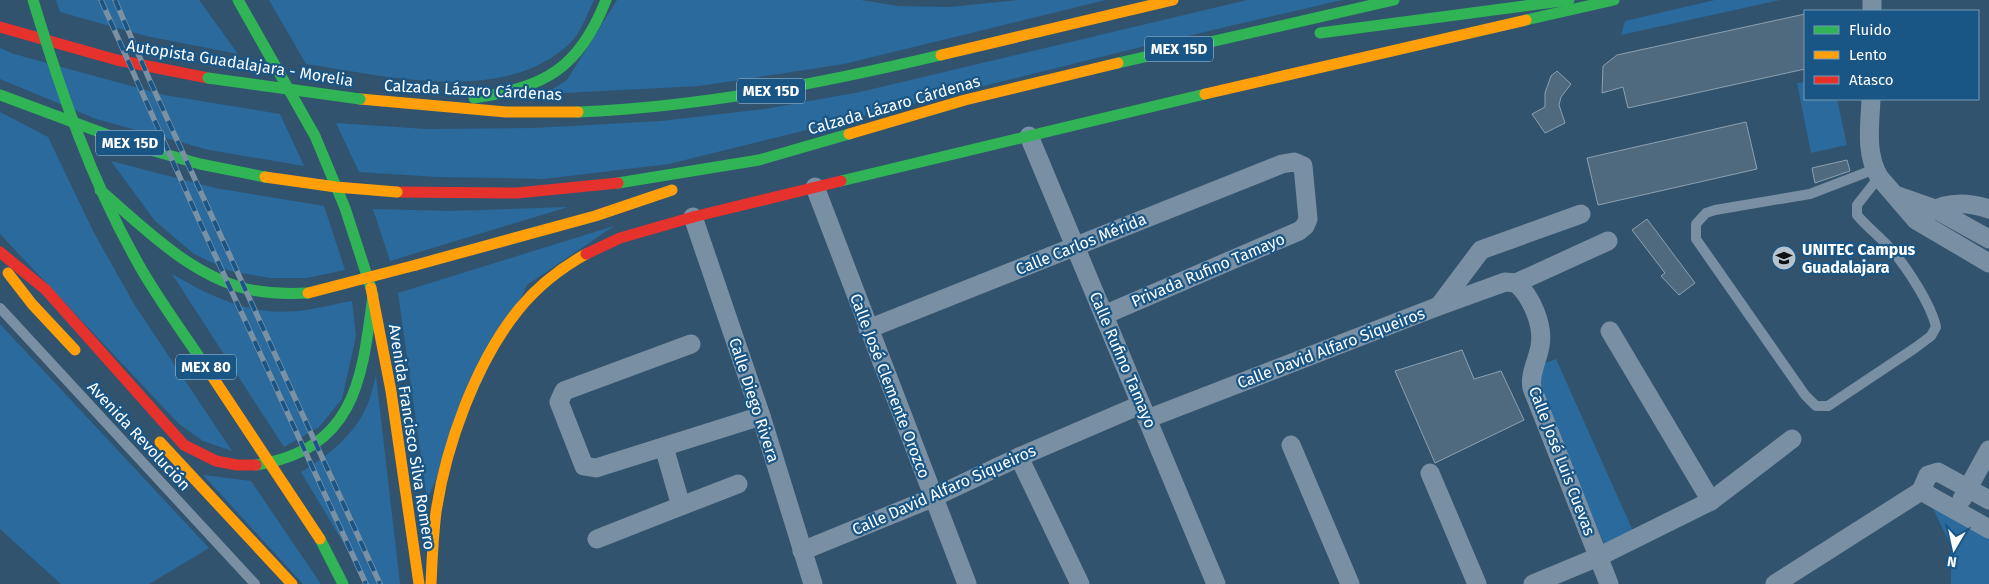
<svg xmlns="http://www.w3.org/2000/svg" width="1989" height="584" font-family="'Fira Sans',sans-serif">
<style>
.green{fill:#2a6a9d}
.building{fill:#4f697e;stroke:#8ca1b1}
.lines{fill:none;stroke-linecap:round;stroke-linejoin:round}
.lane{stroke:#798fa3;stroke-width:10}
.street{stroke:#798fa3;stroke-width:19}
.fast{stroke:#30b455;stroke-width:11}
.slow{stroke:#ff9f0a;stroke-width:11}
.jam{stroke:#e5322d;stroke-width:11}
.rail-casing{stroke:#7a90a3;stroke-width:5.5}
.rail{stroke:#195686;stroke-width:4;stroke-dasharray:11;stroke-linecap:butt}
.fast-bridge{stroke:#30b455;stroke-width:11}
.slow-bridge{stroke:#ff9f0a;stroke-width:11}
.labels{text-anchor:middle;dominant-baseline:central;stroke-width:4.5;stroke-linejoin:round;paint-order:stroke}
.shield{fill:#195686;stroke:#baccdb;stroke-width:1}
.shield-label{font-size:15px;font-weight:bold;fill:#fff}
.street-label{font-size:16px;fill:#fff;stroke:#195686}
.poi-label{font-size:16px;font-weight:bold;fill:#fff;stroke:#195686;text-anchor:start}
</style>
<rect width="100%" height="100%" fill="#32536e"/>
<g class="green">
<path d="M56 0H199L238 54 146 36 60 12Z"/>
<path d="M269 0H594C588 12 582 30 573 40 509 107 386 76 306 64Z"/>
<path d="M617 0H861L898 6 950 7 1019 0H1106L844 64 699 86 545 94 567 80Z"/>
<path d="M1247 0H1342L1145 46 669 164 544 179 438 177 359 172 336 123 426 129 534 128 661 121 765 109 860 92Z"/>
<path d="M1715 0H1780L1621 35 1625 21Z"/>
<path d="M0 48 14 54 164 95 280 114 304 166 209 150 96 119 0 79Z"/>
<path d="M1805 82V99H1837L1847 145 1811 153 1797 83Z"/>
<path d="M0 112 48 137 93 231 134 304 232 451 203 441 179 424 0 234Z"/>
<path d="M111 161 215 188 324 206 345 270 307 278H270L230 271 194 254 155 221Z"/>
<path d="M568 207 390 261 373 209 452 211Z"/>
<path d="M614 226 527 285 427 499 398 293Z"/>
<path d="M172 274C212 297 250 316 299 311 316 309 334 304 352 301L356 336 342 399 319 427 284 447Z"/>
<path d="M0 324 209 548 149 584H61L0 529Z"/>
<path d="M1556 359 1633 531 1605 546 1538 387 1540 365Z"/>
<path d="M376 376 400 584H368L301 472C328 456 354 435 367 406 371 396 373 386 376 376Z"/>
<path d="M203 475 251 481 321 584H303Z"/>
<path d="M1930 502 1989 537V584H1951V546Z"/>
</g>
<g class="building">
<path d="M1805 14V69L1628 108 1623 87 1602 93 1603 66 1617 55Z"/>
<path d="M1557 71 1571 84 1561 97 1559 105 1565 123 1545 133 1532 114 1545 107V93L1551 76Z"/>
<path d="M1746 122 1757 169 1598 205 1587 158Z"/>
<path d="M1847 160 1850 171 1815 183 1812 168Z"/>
<path d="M1647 219 1695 283 1679 295 1661 276 1665 273 1632 230Z"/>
<path d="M1462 350 1474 379 1501 371 1524 420 1435 463 1395 371Z"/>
</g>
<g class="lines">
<g class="lane">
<path d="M1875 169 1810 194 1715 210 1706 213 1696 224V239L1805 395 1816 406H1828L1915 348 1931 336 1936 327C1931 304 1906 266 1890 248 1879 236 1867 227 1857 215V205L1879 177"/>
<path d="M0 308 255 584"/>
</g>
<g class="street">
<path d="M1872 11V0"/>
<path d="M1871 99C1870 125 1865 153 1879 177L1916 220 1989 263"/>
<path d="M1029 136 1216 584"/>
<path d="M815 187 967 584"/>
<path d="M1895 195 1935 209 1989 239"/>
<path d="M1928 213C1948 201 1968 202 1989 209"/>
<path d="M693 217 761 416 813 584"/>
<path d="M1516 283C1531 296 1544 325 1540 346 1538 360 1529 374 1532 388L1609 584"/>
<path d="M1439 306 1481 250 1581 214"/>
<path d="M868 329 1282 164 1294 162 1303 166 1308 219 1305 226 1299 231 1104 315"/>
<path d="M1610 331 1711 501"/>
<path d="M691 344 564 391 559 402 584 466 596 468 761 416"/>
<path d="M1147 419 1439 306 1505 282 1516 283 1608 241"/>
<path d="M1291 445 1350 584"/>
<path d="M1019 457 1080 584"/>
<path d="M1430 473 1477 584"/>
<path d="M1921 491 1928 475 1938 472 1989 500"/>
<path d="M1921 491 1989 529"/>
<path d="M1962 499 1989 450"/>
<path d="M681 506 738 484"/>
<path d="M597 539 681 506 664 447"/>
<path d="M802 551 932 498 1019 457 1140 405"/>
<path d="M1533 584 1598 557 1711 501 1792 439"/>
<path d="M1775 584 1921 491"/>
</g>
<g class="fast">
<path d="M238 0 315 136 345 208 371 288"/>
<path d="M1526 20 1614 0"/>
<path d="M1320 33 1569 0"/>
<path d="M1118 63 1394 0"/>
<path d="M0 95 140 147 200 164 265 177"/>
<path d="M474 98C545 87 579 69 606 0"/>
<path d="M578 112C701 107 822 83 941 55"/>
<path d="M841 181 1205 94"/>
<path d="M618 183 759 160 849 134"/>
<path d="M100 190C144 228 190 275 247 289 268 294 287 294 308 293"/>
<path d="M256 465C356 449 362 379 373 295"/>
<path d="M320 539 343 584"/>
</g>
<g class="slow">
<path d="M941 55 1173 0"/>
<path d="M1205 94 1526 20"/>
<path d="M360 99 506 112H578"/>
<path d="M849 134 965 100 1118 63"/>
<path d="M416 265 595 216 672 190"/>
<path d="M8 273 32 304 75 350"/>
<path d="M371 288 391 391 419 584"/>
<path d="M160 442 292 584"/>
<path d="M431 584C432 560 433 536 436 512 446 445 476 362 519 309 537 287 561 268 586 254"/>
</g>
<g class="jam">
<path d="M0 27 117 60 208 78"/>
<path d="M397 192 517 193 618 183"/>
<path d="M693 217 841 181"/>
<path d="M0 252 46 290 184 445 216 461 237 465H256"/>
<path d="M586 254 620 238 693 217"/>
</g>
<defs>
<g id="rail">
<path d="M101 0 198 218 366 584"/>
<path d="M115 0 150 81 380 584"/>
</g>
</defs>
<use href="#rail" class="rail-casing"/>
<use href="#rail" class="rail"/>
<g class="fast-bridge">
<path d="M33 0C61 92 91 181 139 265 158 299 182 331 204 364"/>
<path d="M208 78 360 99"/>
</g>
<g class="slow-bridge">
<path d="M265 177 336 187 397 192"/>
<path d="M308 293 416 265"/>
<path d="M204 364 320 539"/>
</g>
</g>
<defs>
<symbol id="university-disc" viewBox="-11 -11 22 22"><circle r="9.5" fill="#b7c3cc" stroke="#195686"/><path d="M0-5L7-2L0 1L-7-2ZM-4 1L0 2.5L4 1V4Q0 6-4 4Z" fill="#111"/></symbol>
</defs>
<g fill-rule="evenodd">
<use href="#university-disc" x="1770" y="244" width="28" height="28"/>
</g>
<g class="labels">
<g class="shield">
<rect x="1145" y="36.5" width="68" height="25" rx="4"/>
<rect x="737" y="78.5" width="68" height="25" rx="4"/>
<rect x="96" y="130.5" width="68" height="25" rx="4"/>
<rect x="176" y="354.5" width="60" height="25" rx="4"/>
</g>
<g class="shield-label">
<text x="1179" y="49">MEX 15D</text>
<text x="771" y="91">MEX 15D</text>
<text x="130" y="143">MEX 15D</text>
<text x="206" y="367">MEX 80</text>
</g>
<g class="street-label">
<text transform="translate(240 63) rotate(9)">Autopista Guadalajara - Morelia</text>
<text transform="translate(473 90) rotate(3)">Calzada Lázaro Cárdenas</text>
<text transform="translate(894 105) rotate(-16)">Calzada Lázaro Cárdenas</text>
<text transform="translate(1081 244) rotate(-22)">Calle Carlos Mérida</text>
<text transform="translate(1208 270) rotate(-23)">Privada Rufino Tamayo</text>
<text transform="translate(1331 348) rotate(-21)">Calle David Alfaro Siqueiros</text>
<text transform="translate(1123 360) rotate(67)">Calle Rufino Tamayo</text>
<text transform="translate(890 386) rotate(69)">Calle José Clemente Orozco</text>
<text transform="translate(754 400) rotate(72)">Calle Diego Rivera</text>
<text transform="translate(139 436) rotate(47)">Avenida Revolución</text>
<text transform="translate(412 437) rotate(81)">Avenida Francisco Silva Romero</text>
<text transform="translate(1562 461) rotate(69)">Calle José Luis Cuevas</text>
<text transform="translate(944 490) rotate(-24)">Calle David Alfaro Siqueiros</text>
</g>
<g class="poi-label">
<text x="1802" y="249">UNITEC Campus<tspan x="1802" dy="18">Guadalajara</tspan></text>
</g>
</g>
<rect x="1804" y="10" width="175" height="90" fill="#195686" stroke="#759ab6"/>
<rect x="1814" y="26" width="25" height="8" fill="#30b455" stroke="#759ab6"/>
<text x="1849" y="35" font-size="15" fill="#ffffff">Fluido</text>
<rect x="1814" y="51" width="25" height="8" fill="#ff9f0a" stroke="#759ab6"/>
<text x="1849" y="60" font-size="15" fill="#ffffff">Lento</text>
<rect x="1814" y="76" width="25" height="8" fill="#e5322d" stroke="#759ab6"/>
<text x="1849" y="85" font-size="15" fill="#ffffff">Atasco</text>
<g transform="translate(1954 549) rotate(189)" stroke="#195686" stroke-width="4" paint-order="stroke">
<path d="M0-4L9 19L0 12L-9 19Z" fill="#ffffff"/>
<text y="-8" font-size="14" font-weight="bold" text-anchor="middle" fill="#ffffff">N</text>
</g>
</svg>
